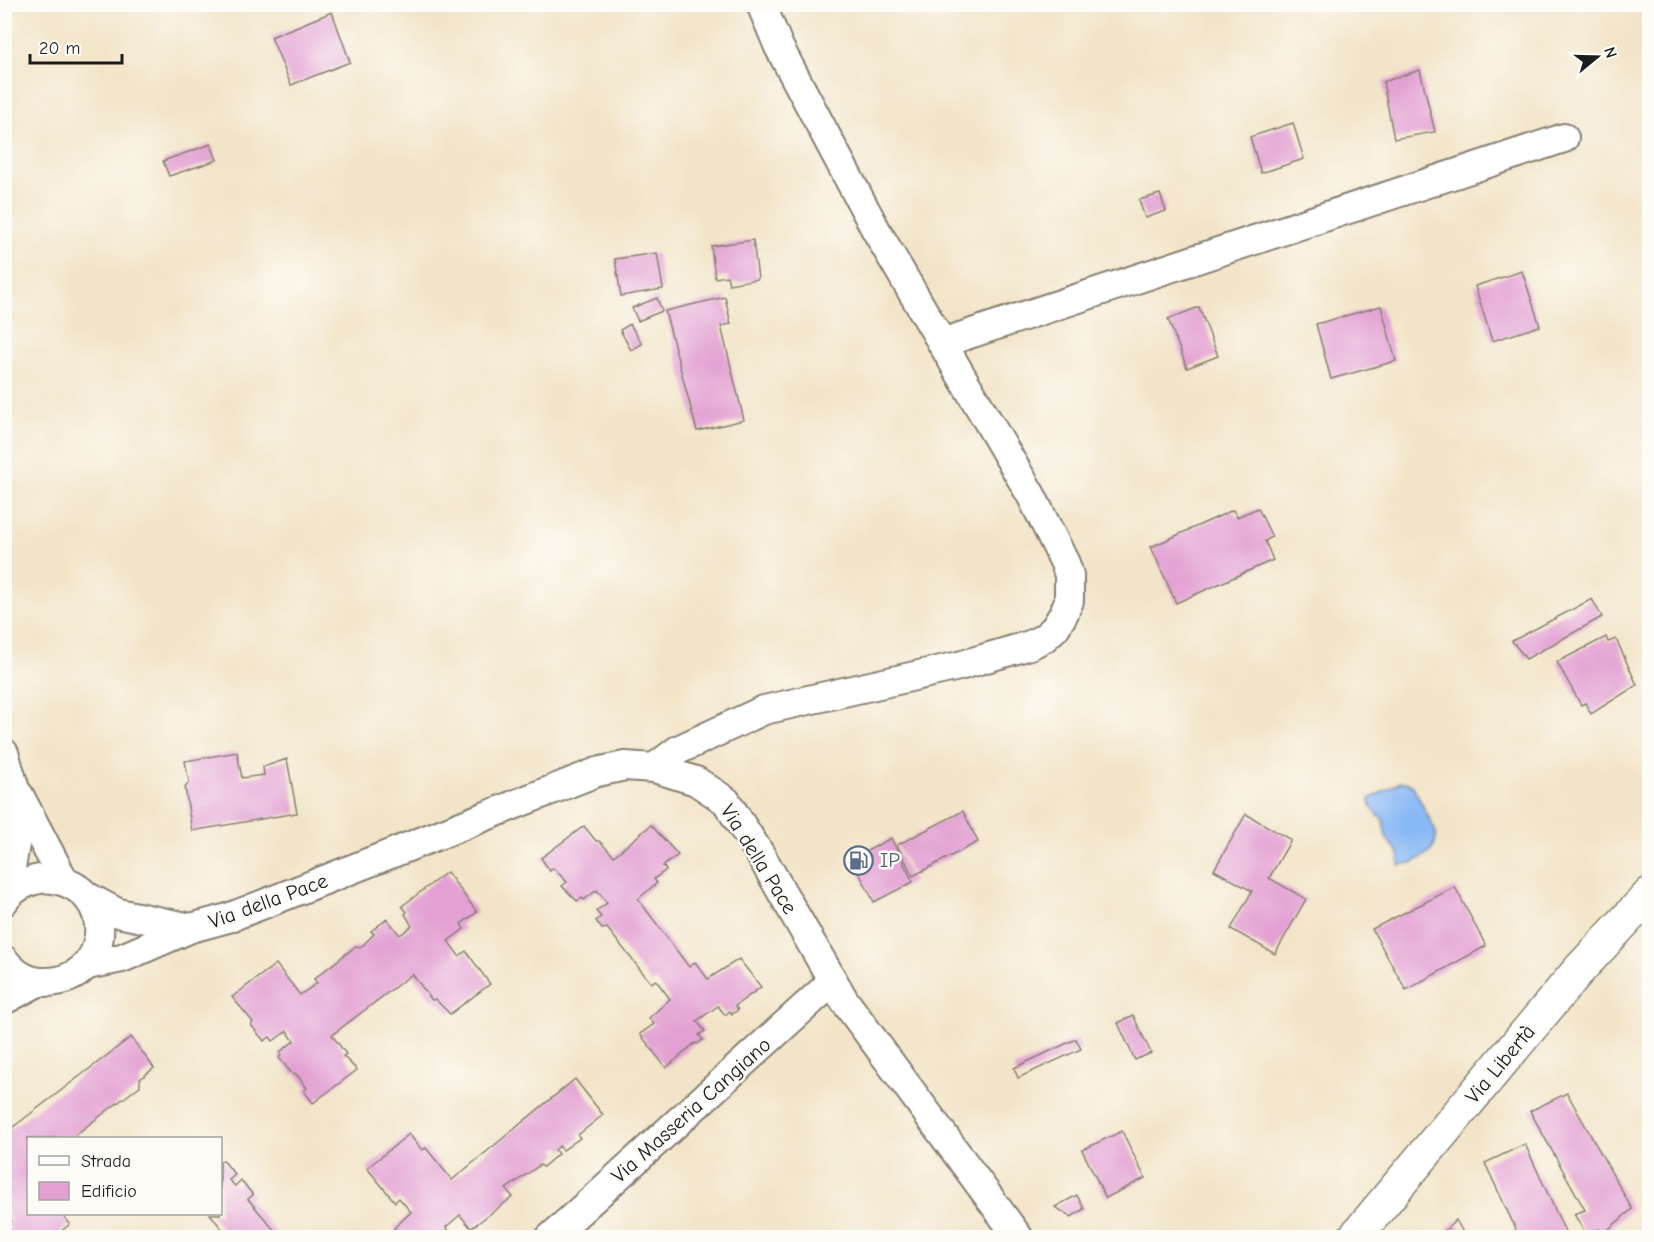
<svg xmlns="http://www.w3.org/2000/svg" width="1654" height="1242" font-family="'Comic Neue',sans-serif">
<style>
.water{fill:#89b9f5;stroke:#526a88;stroke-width:1.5}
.building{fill:#e3a1d3}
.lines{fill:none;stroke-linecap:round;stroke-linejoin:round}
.minor-casing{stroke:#878072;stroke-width:32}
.tertiary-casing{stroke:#878072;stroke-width:36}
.minor{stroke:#fff;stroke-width:28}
.tertiary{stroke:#fff;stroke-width:33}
.labels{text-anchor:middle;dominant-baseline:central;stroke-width:5;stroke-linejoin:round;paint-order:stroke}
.street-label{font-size:21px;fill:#1c1c1c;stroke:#fdfcf7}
.service-label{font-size:21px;fill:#4e5e75;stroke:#fdfcf7;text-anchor:start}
</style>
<rect width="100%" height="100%" fill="#fdfcf7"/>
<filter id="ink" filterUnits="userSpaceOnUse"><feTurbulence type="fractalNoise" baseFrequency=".0167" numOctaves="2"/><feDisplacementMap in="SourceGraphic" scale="12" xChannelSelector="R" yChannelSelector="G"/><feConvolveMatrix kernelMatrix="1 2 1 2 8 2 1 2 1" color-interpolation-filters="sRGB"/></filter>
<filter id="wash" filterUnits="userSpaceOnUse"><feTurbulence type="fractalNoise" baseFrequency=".008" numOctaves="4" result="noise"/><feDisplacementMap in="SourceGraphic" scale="24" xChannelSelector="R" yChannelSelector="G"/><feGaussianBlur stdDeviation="1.35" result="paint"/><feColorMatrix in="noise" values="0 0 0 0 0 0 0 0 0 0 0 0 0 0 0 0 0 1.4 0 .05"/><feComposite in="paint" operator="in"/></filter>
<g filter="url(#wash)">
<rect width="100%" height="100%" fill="#f2e4c8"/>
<path class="water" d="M1400 782H1406L1413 786 1436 832C1439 851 1417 864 1399 865 1402 844 1391 851 1386 836 1384 831 1387 827 1384 822 1379 813 1369 811 1370 799Z"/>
<g id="blocks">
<g class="building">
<path d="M332 12 350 62 291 85 271 37Z"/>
<path d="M1420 70 1435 132 1394 139 1383 82Z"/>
<path d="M1293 123 1304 159 1261 173 1250 137Z"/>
<path d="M211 144 217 160 169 176 163 161Z"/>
<path d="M1160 194 1166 211 1145 218 1139 200Z"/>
<path d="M753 240 758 279 729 284 727 276 715 278 711 246Z"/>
<path d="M657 253 663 289 621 296 615 259Z"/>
<path d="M1522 271 1540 326 1492 341 1475 286Z"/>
<path d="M725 297 731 324 721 326 744 420 697 431 665 311Z"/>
<path d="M657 298 662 311 638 321 632 308Z"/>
<path d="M1381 306 1396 361 1331 379 1316 324Z"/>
<path d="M1199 307 1218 356 1187 368 1168 319Z"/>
<path d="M630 324 642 344 631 350 620 330Z"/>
<path d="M1258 508 1272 537 1265 541 1273 560 1176 603 1151 547 1233 510 1237 517Z"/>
<path d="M1592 599 1602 617 1526 659 1512 641Z"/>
<path d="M1606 637 1608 642 1616 639 1637 685 1591 714 1585 703 1581 705 1557 662Z"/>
<path d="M237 752 242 778 264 775 263 767 287 759 297 813 192 831 185 788 189 782 185 761Z"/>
<path d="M963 811 978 842 913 876 897 845Z"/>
<path d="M1246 814 1291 840 1269 878 1306 899 1275 954 1231 929 1252 891 1214 870Z"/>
<path d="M651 825 678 855 663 866 666 870 654 879 657 883 638 899 689 967 695 962 708 979 739 959 761 987 735 1006 738 1010 732 1014 730 1011 725 1015 718 1006 697 1021 705 1031 699 1035 703 1040 697 1044 695 1043 666 1068 640 1034 654 1024 649 1018 670 999 656 980 651 983 607 928 602 929 596 921 601 917 596 911 607 903 597 890 584 900 582 898 577 901 562 886 567 882 553 868 550 871 541 858 584 826 596 841H599L614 856Z"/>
<path d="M891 838 913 882 874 902 852 859Z"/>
<path d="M447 872 477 912 461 924 464 929 448 941 459 956 466 951 490 984 450 1014 435 999 432 1000 412 974 332 1035 346 1054 343 1056 357 1070 313 1103 304 1091 307 1088 296 1074 293 1075 279 1058 281 1054 280 1052 294 1041 287 1031 273 1041 270 1037 264 1041 251 1025 253 1022 232 997 276 964 300 995 317 983 314 979 356 946 360 948 374 934 371 931 387 919 400 935 412 926 405 914 407 912 402 906Z"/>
<path d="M1455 887 1486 946 1406 990 1372 929Z"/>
<path d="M1133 1015 1151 1053 1135 1060 1118 1023Z"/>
<path d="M131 1037 154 1068 140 1079V1086L71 1138H28V1214H62L70 1224 53 1238H17L7 1225 12 1221 4 1212V1134Z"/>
<path d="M1076 1039 1081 1049 1018 1078 1014 1068Z"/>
<path d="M575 1079 603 1115 578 1135 580 1138 563 1150 559 1146 555 1150 558 1154 543 1167 540 1165 506 1189 513 1197 471 1228 460 1215 446 1227 454 1238H385L396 1230 394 1228 411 1212 399 1198 395 1202 367 1168 409 1134 422 1150 426 1148 452 1180Z"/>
<path d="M1567 1093 1632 1209 1602 1235 1599 1229 1587 1236 1574 1214 1585 1210 1530 1111Z"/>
<path d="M1122 1131 1145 1178 1106 1198 1082 1150Z"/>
<path d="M1525 1144 1568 1238H1520L1485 1163Z"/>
<path d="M223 1160 235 1175 229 1180 235 1186 241 1180 253 1195 248 1199 281 1238H229L210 1214H220V1162Z"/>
<path d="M1077 1195 1084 1209 1071 1217 1055 1207Z"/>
<path d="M1456 1220 1466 1238H1437Z"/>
</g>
</g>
</g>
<g filter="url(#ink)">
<use href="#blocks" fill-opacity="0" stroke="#878072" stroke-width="1.5"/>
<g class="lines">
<defs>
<g id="minor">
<path d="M942 343 1564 138"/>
<path d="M4 753 14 786 17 833 6 897"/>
<path d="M654 768 678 750 764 710 959 666 1030 645 1044 638 1055 628 1063 615 1069 601V575L1065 563 1031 495 876 230 779 47 761 4"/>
<path d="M19 795 64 881"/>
<path d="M88 897 118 913 191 928"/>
<path d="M4 901C14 886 35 876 53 879 120 890 112 984 43 982 27 982 14 973 4 960"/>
<path d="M87 965 122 958 191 928 228 918 269 902 597 772 625 766 654 768 696 781 726 801 760 854 844 1000 1019 1238"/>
<path d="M4 1000 38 982"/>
<path d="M550 1238 832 982"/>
</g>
<path id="tertiary" d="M1354 1238 1578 971 1650 894"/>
</defs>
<use href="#minor" class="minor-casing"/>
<use href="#tertiary" class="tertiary-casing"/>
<use href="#minor" class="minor"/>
<use href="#tertiary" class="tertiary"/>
</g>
</g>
<defs>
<symbol id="fuel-ring" viewBox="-11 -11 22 22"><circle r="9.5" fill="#fdfcf7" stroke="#5c6f8a" stroke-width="1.5"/><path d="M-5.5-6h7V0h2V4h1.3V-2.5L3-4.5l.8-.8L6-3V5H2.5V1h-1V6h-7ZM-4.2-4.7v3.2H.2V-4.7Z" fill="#5c6f8a"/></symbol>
</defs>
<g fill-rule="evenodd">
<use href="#fuel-ring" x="842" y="844" width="33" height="33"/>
</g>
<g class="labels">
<g class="street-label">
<text transform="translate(759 859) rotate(58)">Via della Pace</text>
<text transform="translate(268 901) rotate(-20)">Via della Pace</text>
<text transform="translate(1500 1064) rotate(-50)">Via Libertà</text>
<text transform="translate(691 1110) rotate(-42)">Via Masseria Cangiano</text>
</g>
<g class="service-label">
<text x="880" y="860">IP</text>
</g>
</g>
<rect width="1654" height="1242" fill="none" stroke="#fdfcf7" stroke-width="24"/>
<rect x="27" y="1137" width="195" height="78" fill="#fdfcf7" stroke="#a3a29f" stroke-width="1.5"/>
<rect x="39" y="1156" width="30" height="9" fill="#ffffff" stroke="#a3a29f" stroke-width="1.5"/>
<text x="81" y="1167" font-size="18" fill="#1c1c1c">Strada</text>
<rect x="39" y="1182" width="30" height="18" fill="#e3a1d3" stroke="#a3a29f" stroke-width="1.5"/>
<text x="81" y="1197" font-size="18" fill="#1c1c1c">Edificio</text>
<g transform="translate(1597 57) rotate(71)" stroke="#fdfcf7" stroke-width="4.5" paint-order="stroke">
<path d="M0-4.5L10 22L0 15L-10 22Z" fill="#1c1c1c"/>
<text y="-9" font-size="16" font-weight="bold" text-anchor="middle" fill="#1c1c1c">N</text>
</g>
<path d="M30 54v9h92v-9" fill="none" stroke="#1c1c1c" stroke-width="3"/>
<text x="39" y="54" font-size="18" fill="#1c1c1c" stroke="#fdfcf7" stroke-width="4.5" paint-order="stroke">20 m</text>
</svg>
